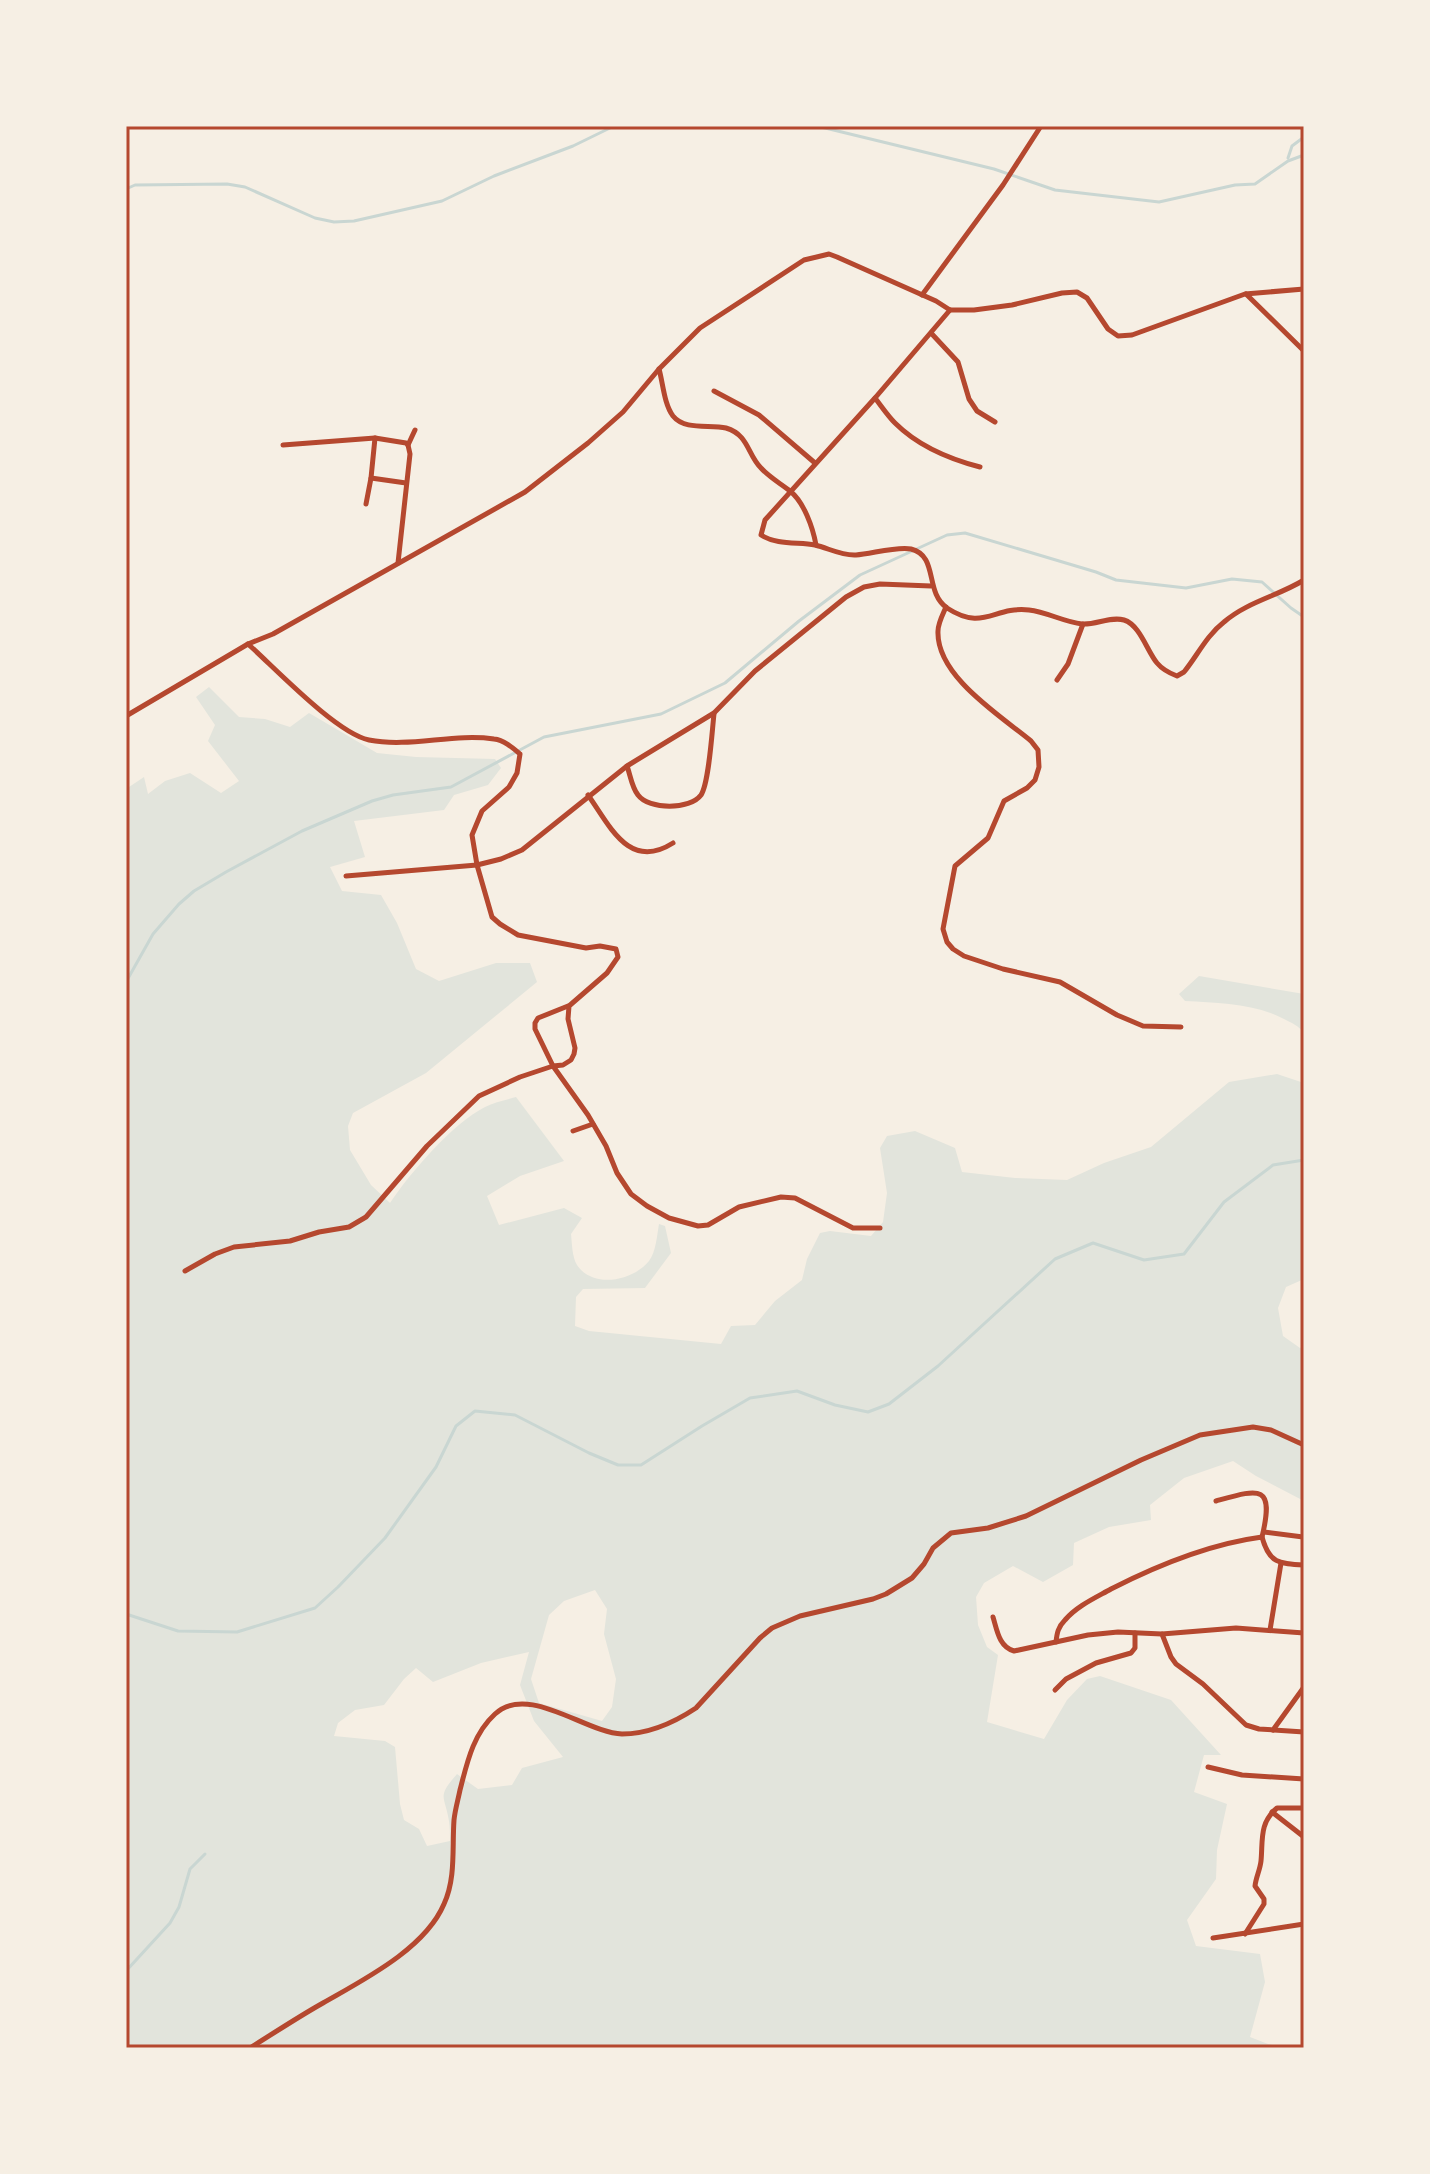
<svg xmlns="http://www.w3.org/2000/svg" width="1430" height="2174" font-family="'Sofia Sans Condensed',sans-serif">
<style>
.green{fill:#e2e4dc;fill-rule:evenodd}
.lines{fill:none;stroke-linecap:round;stroke-linejoin:round}
.stream{stroke:#c9d6d2;stroke-width:3}
.minor{stroke:#b5482f;stroke-width:5}
.neatline{fill:none;stroke:#b5482f;stroke-width:3}
</style>
<rect width="100%" height="100%" fill="#f6efe4"/>
<g class="green">
<path d="M209 687 239 717 265 719 290 727 309 713 377 753 416 757 495 759 501 768 488 785 454 795 444 810 354 821 365 857 330 867 342 891 381 895 397 923 416 969 439 981 496 963H530L537 982 426 1073 353 1113 348 1126 350 1150 371 1185 390 1203C410 1173 453 1123 485 1107 494 1102 506 1100 516 1097L564 1161 520 1176 487 1196 499 1225 564 1208 582 1218 571 1234C572 1243 572 1257 577 1265 593 1289 633 1281 649 1261 656 1252 657 1235 659 1224L665 1226 671 1253 645 1288 583 1289 576 1297 575 1326 589 1331 721 1344 731 1326 755 1325 775 1301 802 1280 807 1259 820 1233 830 1231 871 1236 883 1222 887 1193 880 1148 887 1136 915 1131 955 1148 962 1172 1015 1178 1067 1180 1104 1163 1151 1147 1229 1082 1277 1074 1304 1083V1279L1286 1287 1278 1308 1283 1336 1300 1348 1304 1345V1501L1256 1476 1233 1461 1184 1478 1150 1505 1151 1520 1109 1527 1074 1543 1073 1565 1043 1582 1013 1566 984 1583 976 1597 978 1625 987 1647 998 1655 987 1722 1044 1739 1067 1700 1087 1679 1100 1676 1171 1700 1221 1755H1204L1194 1792 1227 1804 1217 1850 1216 1879 1187 1920 1196 1946 1260 1954 1265 1982 1250 2037 1268 2044 1287 2048H126V789L144 777 148 794 165 781 190 773 221 793 239 781 208 741 215 725 196 697ZM595 1590 607 1609 604 1634 616 1679 612 1707 602 1721 539 1703 531 1679 549 1615 564 1601ZM529 1652 520 1685 534 1721 563 1757 522 1768 512 1785 478 1789 457 1774C436 1798 445 1795 449 1821 450 1827 450 1835 450 1841L427 1846 419 1829 404 1820 400 1804 395 1747 385 1741 334 1736 338 1723 355 1710 384 1705 404 1679 416 1668 433 1682 481 1663Z"/>
<path d="M1199 976 1304 994V1033C1299 1026 1292 1023 1284 1019 1253 1003 1219 1003 1185 1001L1179 994Z"/>
</g>
<g class="lines">
<g class="stream">
<path d="M817 126 994 169 1055 190 1159 202 1235 185 1255 184 1288 161 1304 155"/>
<path d="M1288 158 1292 146 1304 137"/>
<path d="M126 189 135 185 227 184 245 187 315 218 334 222 354 221 442 201 494 176 573 146 614 126"/>
<path d="M126 982 153 934 179 904 194 891 226 872 302 831 372 801 393 795 451 787 544 737 661 714 725 683 799 621 860 575 947 535 965 533 1096 572 1116 580 1186 588 1232 579 1262 582 1291 608 1304 617"/>
<path d="M126 1614 178 1631 237 1632 315 1608 338 1587 385 1538 436 1467 456 1426 475 1411 515 1415 589 1453 618 1465H641L702 1426 750 1398 797 1391 835 1405 868 1412 889 1404 938 1366 1055 1259 1093 1243 1144 1260 1184 1254 1224 1202 1273 1165 1304 1160"/>
<path d="M126 1971 170 1923 179 1907 190 1869 205 1854"/>
</g>
<g class="minor">
<path d="M1246 294 1304 351"/>
<path d="M922 295 1003 185 1041 126"/>
<path d="M950 310 875 398 765 520 761 535C777 545 797 542 815 545 828 548 842 556 856 555 871 554 897 546 911 549 939 556 924 592 947 608 984 632 993 606 1029 610 1047 612 1064 622 1082 624 1096 625 1111 616 1124 620 1140 625 1147 651 1157 663 1162 669 1169 673 1177 676L1184 672C1197 656 1207 635 1224 622 1247 602 1278 596 1304 580"/>
<path d="M931 333 958 362 969 399 977 411 995 422"/>
<path d="M659 369C663 383 664 404 673 416 685 431 710 424 726 428 749 435 747 454 761 468 770 478 780 483 790 491 804 502 813 528 816 545"/>
<path d="M714 391 759 415 815 463"/>
<path d="M875 398C882 407 888 416 895 423 918 446 949 459 980 467"/>
<path d="M283 445 375 438 406 443 408 445 410 454 398 563"/>
<path d="M408 445 415 430"/>
<path d="M371 478 406 483"/>
<path d="M366 504 371 478 375 438"/>
<path d="M946 607C943 614 938 623 938 631 936 676 1001 716 1031 741L1038 750 1039 767 1035 780 1027 788 1004 801 988 838 955 866 943 929 947 942 953 949 964 956 1003 969 1060 982 1117 1015 1143 1026 1181 1027"/>
<path d="M1057 680 1068 664 1083 624"/>
<path d="M126 716 248 644 273 634 525 492 588 443 623 412 659 369 700 328 804 260 829 254 837 257 936 301 950 310H974L1012 305 1062 293 1077 292 1087 298 1108 329 1118 336 1132 335 1245 294 1304 289"/>
<path d="M627 766C630 774 632 788 638 795 649 810 690 810 701 795 709 783 712 731 714 714"/>
<path d="M588 795C610 826 629 871 673 843"/>
<path d="M346 876 477 865 501 859 522 850 627 766 714 713 755 671 846 597 864 587 880 584 931 586"/>
<path d="M568 1006 538 1018 535 1023V1029L553 1066 588 1115 606 1146 617 1173 631 1194 647 1206 669 1218 698 1226 708 1225 739 1207 781 1197 795 1198 853 1228H880"/>
<path d="M573 1131 593 1124"/>
<path d="M185 1271 215 1254 234 1247 290 1241 319 1232 349 1227 366 1217 427 1146 479 1096 520 1077 553 1066 563 1065 571 1060 574 1054 575 1048 568 1019 569 1006 607 973 618 957 616 949 600 946 586 948 518 935 500 924 492 917 477 865 472 835 482 811 509 787 517 773 520 754C513 748 504 740 494 739 453 733 410 748 369 740 336 733 275 668 248 644"/>
<path d="M1216 1501C1259 1489 1275 1483 1262 1537"/>
<path d="M1264 1532 1303 1537"/>
<path d="M993 1617C997 1630 999 1647 1014 1651L1088 1635 1118 1632 1162 1634 1236 1628 1304 1633"/>
<path d="M1270 1630 1281 1563"/>
<path d="M1162 1634 1171 1657 1176 1664 1203 1684 1246 1725 1259 1729 1304 1732"/>
<path d="M1056 1642C1057 1633 1058 1627 1065 1620 1077 1606 1095 1598 1111 1589 1158 1565 1209 1544 1262 1537 1269 1563 1279 1564 1304 1565"/>
<path d="M1055 1690 1066 1679 1096 1663 1131 1653 1135 1648V1633"/>
<path d="M1273 1730 1304 1687"/>
<path d="M1208 1767 1242 1775 1304 1779"/>
<path d="M1272 1812 1304 1837"/>
<path d="M1245 1934 1264 1904V1899L1255 1886C1256 1877 1260 1870 1261 1861 1263 1840 1259 1823 1277 1808H1304"/>
<path d="M1213 1938 1304 1924"/>
<path d="M250 2048C274 2033 298 2017 323 2003 363 1980 425 1949 444 1904 456 1878 452 1848 454 1820 455 1810 458 1800 460 1790 467 1763 473 1734 495 1714 528 1683 586 1733 622 1734 648 1734 675 1722 696 1708L760 1638 772 1628 800 1616 873 1599 886 1594 912 1578 924 1564 933 1548 951 1533 988 1528 1026 1516 1141 1460 1200 1435 1253 1427 1271 1430 1304 1445"/>
</g>
</g>
<rect width="1430" height="2174" fill="none" stroke="#f6efe4" stroke-width="256"/>
<rect x="128" y="128" width="1174" height="1918" class="neatline"/>
</svg>
